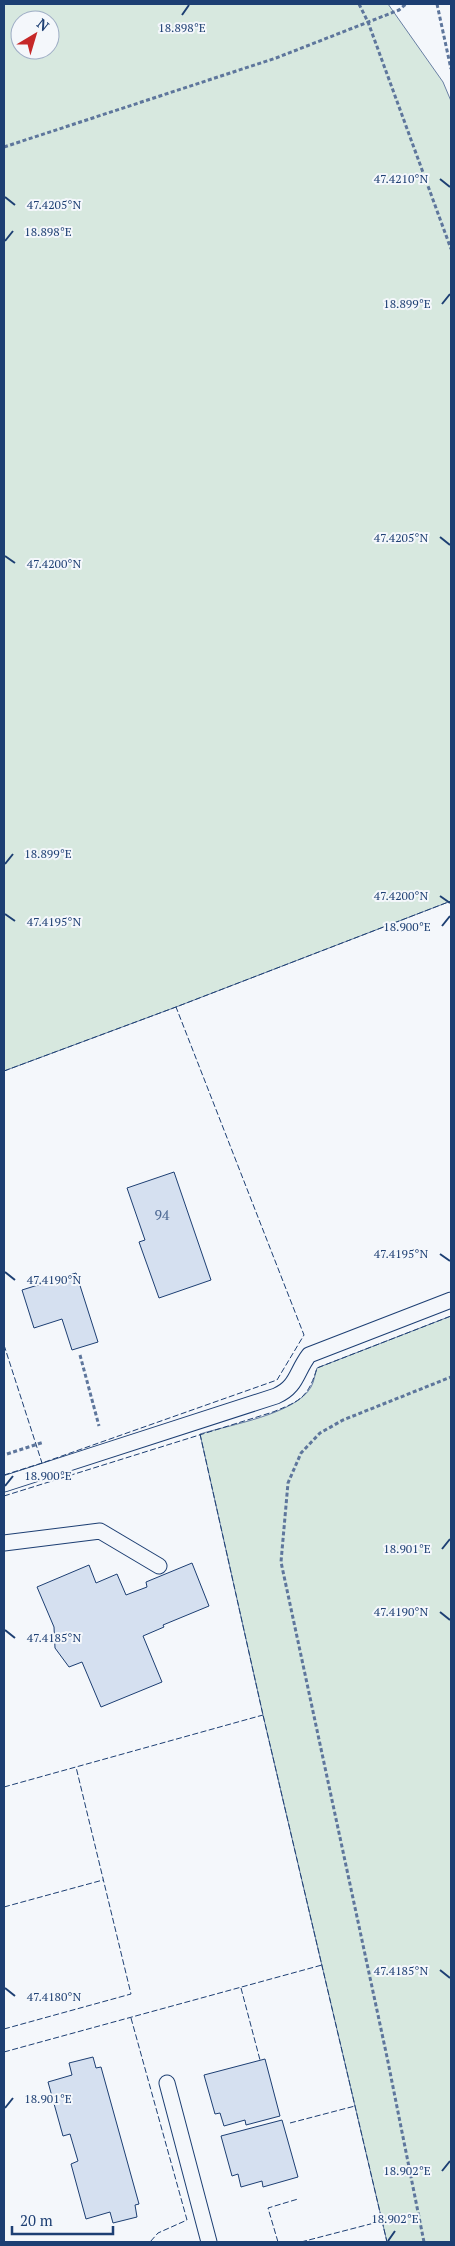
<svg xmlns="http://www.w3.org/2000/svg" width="455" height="2246" font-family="'PT Serif',serif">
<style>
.green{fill:#d7e8df;stroke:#687fa3;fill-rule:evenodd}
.building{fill:#d5e0f0;stroke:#1d3f73}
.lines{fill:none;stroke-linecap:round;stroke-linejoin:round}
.service-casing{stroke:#1d3f73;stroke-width:17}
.path{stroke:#5e769c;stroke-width:3;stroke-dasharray:4 2.5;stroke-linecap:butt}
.service{stroke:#f4f7fb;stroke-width:15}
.fence{stroke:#1d3f73;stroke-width:1;stroke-dasharray:6 2.5;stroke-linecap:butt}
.ticks{fill:none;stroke:#1d3f73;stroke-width:2}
.labels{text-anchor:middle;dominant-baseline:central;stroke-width:4;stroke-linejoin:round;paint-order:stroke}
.number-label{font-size:14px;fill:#4b6792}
.ticks-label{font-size:12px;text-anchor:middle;fill:#1d3f73;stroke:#f4f7fb;stroke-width:4;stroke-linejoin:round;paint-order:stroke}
</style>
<rect width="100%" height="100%" fill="#f4f7fb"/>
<g class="green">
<path d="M4 4H388L443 82 451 101V901L176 1007 4 1071ZM20 20H50V50H20Z"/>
<path d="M451 1316V2242H387L263 1715 200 1434C229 1425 296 1414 311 1387 314 1382 315 1374 317 1368Z"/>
</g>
<g class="building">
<path d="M174 1172 211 1280 159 1298 139 1242 145 1240 127 1188Z"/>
<path d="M76 1273 98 1342 72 1350 62 1319 34 1328 22 1290Z"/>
<path d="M192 1563 209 1606 163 1625 164 1627 143 1636 162 1682 101 1707 82 1662 69 1667 55 1648 54 1627 37 1587 89 1565 96 1583 117 1574 126 1595 147 1587 146 1582Z"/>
<path d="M93 2057 96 2068 101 2067 139 2204 135 2205 137 2217 113 2223 110 2212 86 2219 71 2164 78 2161 70 2134 63 2136 48 2082 72 2075 69 2063Z"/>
<path d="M265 2059 280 2116 246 2125 245 2120 224 2126 220 2113 215 2114 204 2075Z"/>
<path d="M282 2120 298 2177 263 2187 262 2181 241 2187 238 2174 232 2176 221 2136Z"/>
</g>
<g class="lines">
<defs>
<g id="service">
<path d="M4 1484 276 1396C297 1387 296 1372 309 1355L451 1300"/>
<path d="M4 1543 100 1531 159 1566"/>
<path d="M167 2083 209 2242"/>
</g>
</defs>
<use href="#service" class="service-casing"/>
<g class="path">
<path d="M359 4 368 22 451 249"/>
<path d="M437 4 451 69"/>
<path d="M4 147 276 58 399 10 406 4"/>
<path d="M80 1355 99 1426"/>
<path d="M7 1454 44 1442"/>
<path d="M424 2242 387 2057 281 1562 288 1483 301 1453 320 1433 343 1420 451 1377"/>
</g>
<use href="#service" class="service"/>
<g class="fence">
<path d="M4 1071 176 1007 451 901"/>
<path d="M4 1345 42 1463"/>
<path d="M200 1434 263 1715 387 2242"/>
<path d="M4 1475 42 1463 277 1380 304 1335 176 1007"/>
<path d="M4 1496 273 1412C300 1401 308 1398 317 1368L451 1316"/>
<path d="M4 1787 263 1715"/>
<path d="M4 1907 103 1880"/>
<path d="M241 1988 260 2060"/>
<path d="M131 2018 187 2220 158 2233 150 2242"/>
<path d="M4 2029 131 1994 76 1767"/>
<path d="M4 2052 322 1965"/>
<path d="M290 2123 355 2106"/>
<path d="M278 2242 268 2208 298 2199"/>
<path d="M301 2242 382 2221"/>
</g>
</g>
<path class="ticks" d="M182 15 189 5M440 179 450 187M5 197 15 205M5 241 13 231M442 304 450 294M440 537 450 545M5 556 15 563M5 864 13 854M440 896 450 903M5 914 15 921M442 926 450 916M440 1254 450 1261M5 1272 15 1280M5 1486 13 1476M442 1549 450 1539M440 1612 450 1620M5 1630 15 1638M440 1970 450 1978M5 1988 15 1996M5 2108 13 2098M442 2171 450 2161M388 2241 395 2231"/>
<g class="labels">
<g class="number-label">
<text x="162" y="1214">94</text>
</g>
</g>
<g class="ticks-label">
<text x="182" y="32">18.898°E</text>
<text x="401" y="183">47.4210°N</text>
<text x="54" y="209">47.4205°N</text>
<text x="48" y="236">18.898°E</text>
<text x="407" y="308">18.899°E</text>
<text x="401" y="542">47.4205°N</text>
<text x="54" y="568">47.4200°N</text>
<text x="48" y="858">18.899°E</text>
<text x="401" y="900">47.4200°N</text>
<text x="54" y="926">47.4195°N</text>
<text x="407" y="931">18.900°E</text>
<text x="401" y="1258">47.4195°N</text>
<text x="54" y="1284">47.4190°N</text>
<text x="48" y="1480">18.900°E</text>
<text x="407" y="1553">18.901°E</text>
<text x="401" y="1616">47.4190°N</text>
<text x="54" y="1642">47.4185°N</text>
<text x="401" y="1975">47.4185°N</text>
<text x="54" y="2001">47.4180°N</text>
<text x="48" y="2103">18.901°E</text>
<text x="407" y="2175">18.902°E</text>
<text x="395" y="2223">18.902°E</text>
</g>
<rect width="455" height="2246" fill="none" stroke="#1d3f73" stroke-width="10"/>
<g transform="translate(35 35) rotate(38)"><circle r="24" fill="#f4f7fb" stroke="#9eadc5"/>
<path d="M0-4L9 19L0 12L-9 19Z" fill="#c62828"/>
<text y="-8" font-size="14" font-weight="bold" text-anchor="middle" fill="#1d3f73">N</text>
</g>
<path d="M12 2226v8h101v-8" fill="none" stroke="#1d3f73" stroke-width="2.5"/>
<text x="20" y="2226" font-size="15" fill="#1d3f73" stroke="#f4f7fb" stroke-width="4" paint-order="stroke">20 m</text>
</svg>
